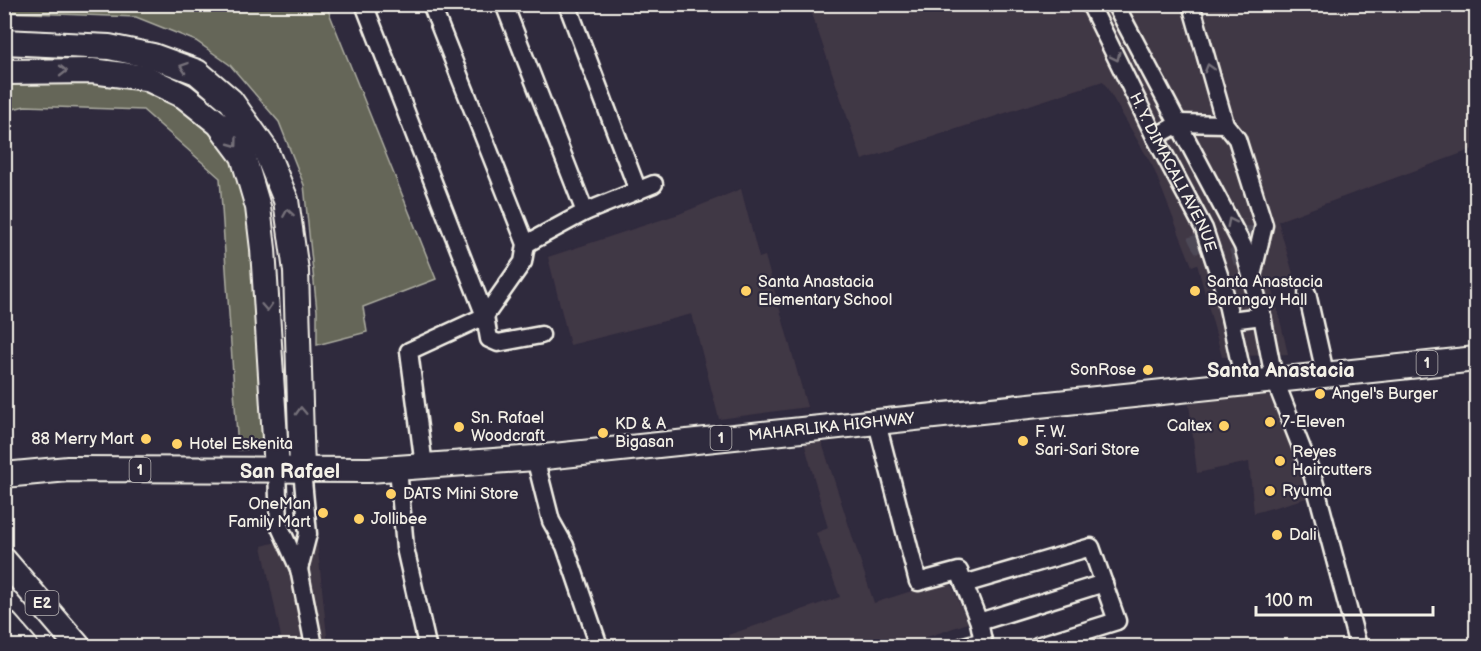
<svg xmlns="http://www.w3.org/2000/svg" width="1481" height="651" font-family="'Balsamiq Sans',sans-serif">
<style>
.built{fill:#413745}
.green{fill:#656658;stroke:#acaca0;stroke-width:1.5}
.lines{fill:none;stroke-linecap:round;stroke-linejoin:round}
.minor-tunnel{stroke:#4d4857;stroke-width:16;stroke-dasharray:16 8;stroke-linecap:butt}
.minor-casing{stroke:#f4f1e8;stroke-width:21}
.highway-casing{stroke:#f4f1e8;stroke-width:28}
.minor{stroke:#2f2a3d;stroke-width:16}
.highway{stroke:#2f2a3d;stroke-width:24}
.oneway{stroke:#747079}
.poi-dot{fill:#ffd166;stroke:#2f2a3d;stroke-width:2}
.labels{text-anchor:middle;dominant-baseline:central;stroke-width:4.5;stroke-linejoin:round;paint-order:stroke}
.shield{fill:#2f2a3d;stroke:#b9b5b5;stroke-width:1.5}
.shield-label{font-size:15px;font-weight:bold;fill:#f4f1e8}
.street-label{font-size:16px;fill:#f4f1e8;stroke:#2f2a3d}
.poi-label{font-size:16px;fill:#f4f1e8;stroke:#2f2a3d;text-anchor:start}
.quarter-label{font-size:20px;font-weight:bold;fill:#f4f1e8;stroke:#2f2a3d}
</style>
<rect width="100%" height="100%" fill="#2f2a3d"/>
<filter id="ink" filterUnits="userSpaceOnUse"><feTurbulence type="fractalNoise" baseFrequency=".0167" numOctaves="2"/><feDisplacementMap in="SourceGraphic" scale="12" xChannelSelector="R" yChannelSelector="G"/><feConvolveMatrix kernelMatrix="1 2 1 2 8 2 1 2 1" color-interpolation-filters="sRGB"/></filter>
<g filter="url(#ink)">
<g class="built">
<path d="M809 5H1476V148L1278 221 1294 277 1271 282 1288 354 1222 357 1197 264 1192 266 1153 167 1103 81 862 160Z"/>
<path d="M741 189 759 258 765 256 807 407 719 419 692 314 570 345 548 257 679 214Z"/>
<path d="M1267 392 1285 426 1307 498 1254 513 1249 462 1197 473 1189 404Z"/>
<path d="M821 440 874 603 949 579 968 623 901 646H733L728 635 840 597 816 533 828 528 804 442Z"/>
<path d="M316 531 328 646H283L262 546Z"/>
</g>
<g class="green">
<path d="M5 4 326 5 436 279 363 307 367 332 317 345V311L304 185 279 122 230 65 196 41 136 17 5 12Z"/>
<path d="M5 80 117 84 154 93 187 109 214 136 232 162 246 200 265 423 262 438 251 449 238 450 220 178 143 110 25 106 5 111Z"/>
</g>
<g class="lines">
<path class="minor-tunnel" d="M1195 235C1210 276 1259 261 1250 218"/>
<defs>
<g id="minor">
<path d="M364 4 485 316 489 339 498 343 541 335"/>
<path d="M504 4 585 212"/>
<path d="M567 4 638 191"/>
<path id="s1" d="M1090 4 1155 137 1204 229 1224 290 1244 382"/>
<path d="M1115 4 1243 246 1262 316 1274 378 1313 477 1358 646"/>
<path d="M1191 4 1225 124 1237 139 1264 225 1252 276"/>
<path d="M1155 137 1180 123 1225 124"/>
<path d="M526 244 585 212 654 184"/>
<path d="M1307 293 1325 373"/>
<path d="M1231 320 1262 316"/>
<path d="M877 423 918 582 959 571 979 622 984 646"/>
<path d="M535 458 551 521 565 546 599 646"/>
<path d="M424 466 409 351 485 316 523 262 526 244 431 4"/>
<path d="M398 468 405 548 427 645"/>
<path d="M277 470 279 525 299 569 314 646"/>
<path d="M299 569 308 534 302 470"/>
<path d="M964 584 1091 547 1117 621 1037 646"/>
<path d="M979 622 1104 583"/>
<path d="M964 646 983 641"/>
</g>
<g id="highway">
<path d="M4 42 109 47 153 56 197 72 231 101 265 149 286 200 296 271 302 470"/>
<path d="M4 72 92 71 146 78 184 96 219 124 243 156 258 207 263 249 277 470"/>
<path id="s2" d="M4 475 68 469 369 470 535 458 1476 359"/>
<path d="M4 560 78 646"/>
<path d="M4 622 25 646"/>
</g>
</defs>
<use href="#minor" class="minor-casing"/>
<use href="#highway" class="highway-casing"/>
<use href="#minor" class="minor"/>
<use href="#highway" class="highway"/>
</g>
<defs><path id="oneway-chevron" d="M-2-3.5L2.5 0L-2 3.5" fill="none" stroke-width="1.6" stroke-linecap="round" stroke-linejoin="round" transform="scale(1.5)"/></defs>
<g class="oneway">
<use href="#oneway-chevron" transform="translate(1116 57) rotate(64)"/>
<use href="#oneway-chevron" transform="translate(184 67) rotate(-161)"/>
<use href="#oneway-chevron" transform="translate(1209 68) rotate(-106)"/>
<use href="#oneway-chevron" transform="translate(63 71)"/>
<use href="#oneway-chevron" transform="translate(234 143) rotate(53)"/>
<use href="#oneway-chevron" transform="translate(288 213) rotate(-99)"/>
<use href="#oneway-chevron" transform="translate(1231 222) rotate(-117)"/>
<use href="#oneway-chevron" transform="translate(267 307) rotate(87)"/>
<use href="#oneway-chevron" transform="translate(301 411) rotate(-92)"/>
</g>
</g>
<g class="poi-dot">
<circle cx="746" cy="291" r="6"/>
<circle cx="1195" cy="291" r="6"/>
<circle cx="1148" cy="370" r="6"/>
<circle cx="1320" cy="394" r="6"/>
<circle cx="1270" cy="422" r="6"/>
<circle cx="1224" cy="426" r="6"/>
<circle cx="459" cy="427" r="6"/>
<circle cx="603" cy="433" r="6"/>
<circle cx="146" cy="439" r="6"/>
<circle cx="1023" cy="441" r="6"/>
<circle cx="177" cy="444" r="6"/>
<circle cx="1280" cy="461" r="6"/>
<circle cx="1270" cy="491" r="6"/>
<circle cx="391" cy="494" r="6"/>
<circle cx="323" cy="513" r="6"/>
<circle cx="359" cy="519" r="6"/>
<circle cx="1277" cy="535" r="6"/>
</g>
<g class="labels">
<g class="shield">
<rect x="1416.5" y="351" width="21" height="24" rx="4.5"/>
<rect x="710.5" y="426" width="21" height="24" rx="4.5"/>
<rect x="129.5" y="458" width="21" height="24" rx="4.5"/>
<rect x="25.5" y="591" width="33" height="24" rx="4.5"/>
</g>
<g class="shield-label">
<text x="1427" y="363">1</text>
<text x="721" y="438">1</text>
<text x="140" y="470">1</text>
<text x="42" y="603">E2</text>
</g>
<g class="street-label">
<text stroke="none"><textPath href="#s1" startOffset="188">H. Y. DIMACALI AVENUE</textPath></text>
<text stroke="none"><textPath href="#s2" startOffset="830">MAHARLIKA HIGHWAY</textPath></text>
</g>
<g class="poi-label">
<text x="758" y="282">Santa Anastacia<tspan x="758" dy="18">Elementary School</tspan></text>
<text x="1207" y="282">Santa Anastacia<tspan x="1207" dy="18">Barangay Hall</tspan></text>
<text x="1136" y="370" text-anchor="end">SonRose</text>
<text x="1332" y="394">Angel's Burger</text>
<text x="471" y="418">Sn. Rafael<tspan x="471" dy="18">Woodcraft</tspan></text>
<text x="1282" y="422">7-Eleven</text>
<text x="615" y="424">KD &amp; A<tspan x="615" dy="18">Bigasan</tspan></text>
<text x="1212" y="426" text-anchor="end">Caltex</text>
<text x="1035" y="432">F. W.<tspan x="1035" dy="18">Sari-Sari Store</tspan></text>
<text x="134" y="439" text-anchor="end">88 Merry Mart</text>
<text x="189" y="444">Hotel Eskenita</text>
<text x="1292" y="452">Reyes<tspan x="1292" dy="18">Haircutters</tspan></text>
<text x="1282" y="491">Ryuma</text>
<text x="403" y="494">DATS Mini Store</text>
<text x="311" y="504" text-anchor="end">OneMan<tspan x="311" dy="18">Family Mart</tspan></text>
<text x="371" y="519">Jollibee</text>
<text x="1289" y="535">Dali</text>
</g>
<g class="quarter-label">
<text x="1281" y="371">Santa Anastacia</text>
<text x="290" y="472">San Rafael</text>
</g>
</g>
<rect width="1481" height="651" fill="none" stroke="#2f2a3d" stroke-width="24"/>
<rect x="12" y="12" width="1457" height="627" fill="none" stroke="#f4f1e8" stroke-width="2" filter="url(#ink)"/>
<path d="M1256 606v9h177v-9" fill="none" stroke="#f4f1e8" stroke-width="3"/>
<text x="1265" y="606" font-size="18" fill="#f4f1e8" stroke="#2f2a3d" stroke-width="4.5" paint-order="stroke">100 m</text>
</svg>
